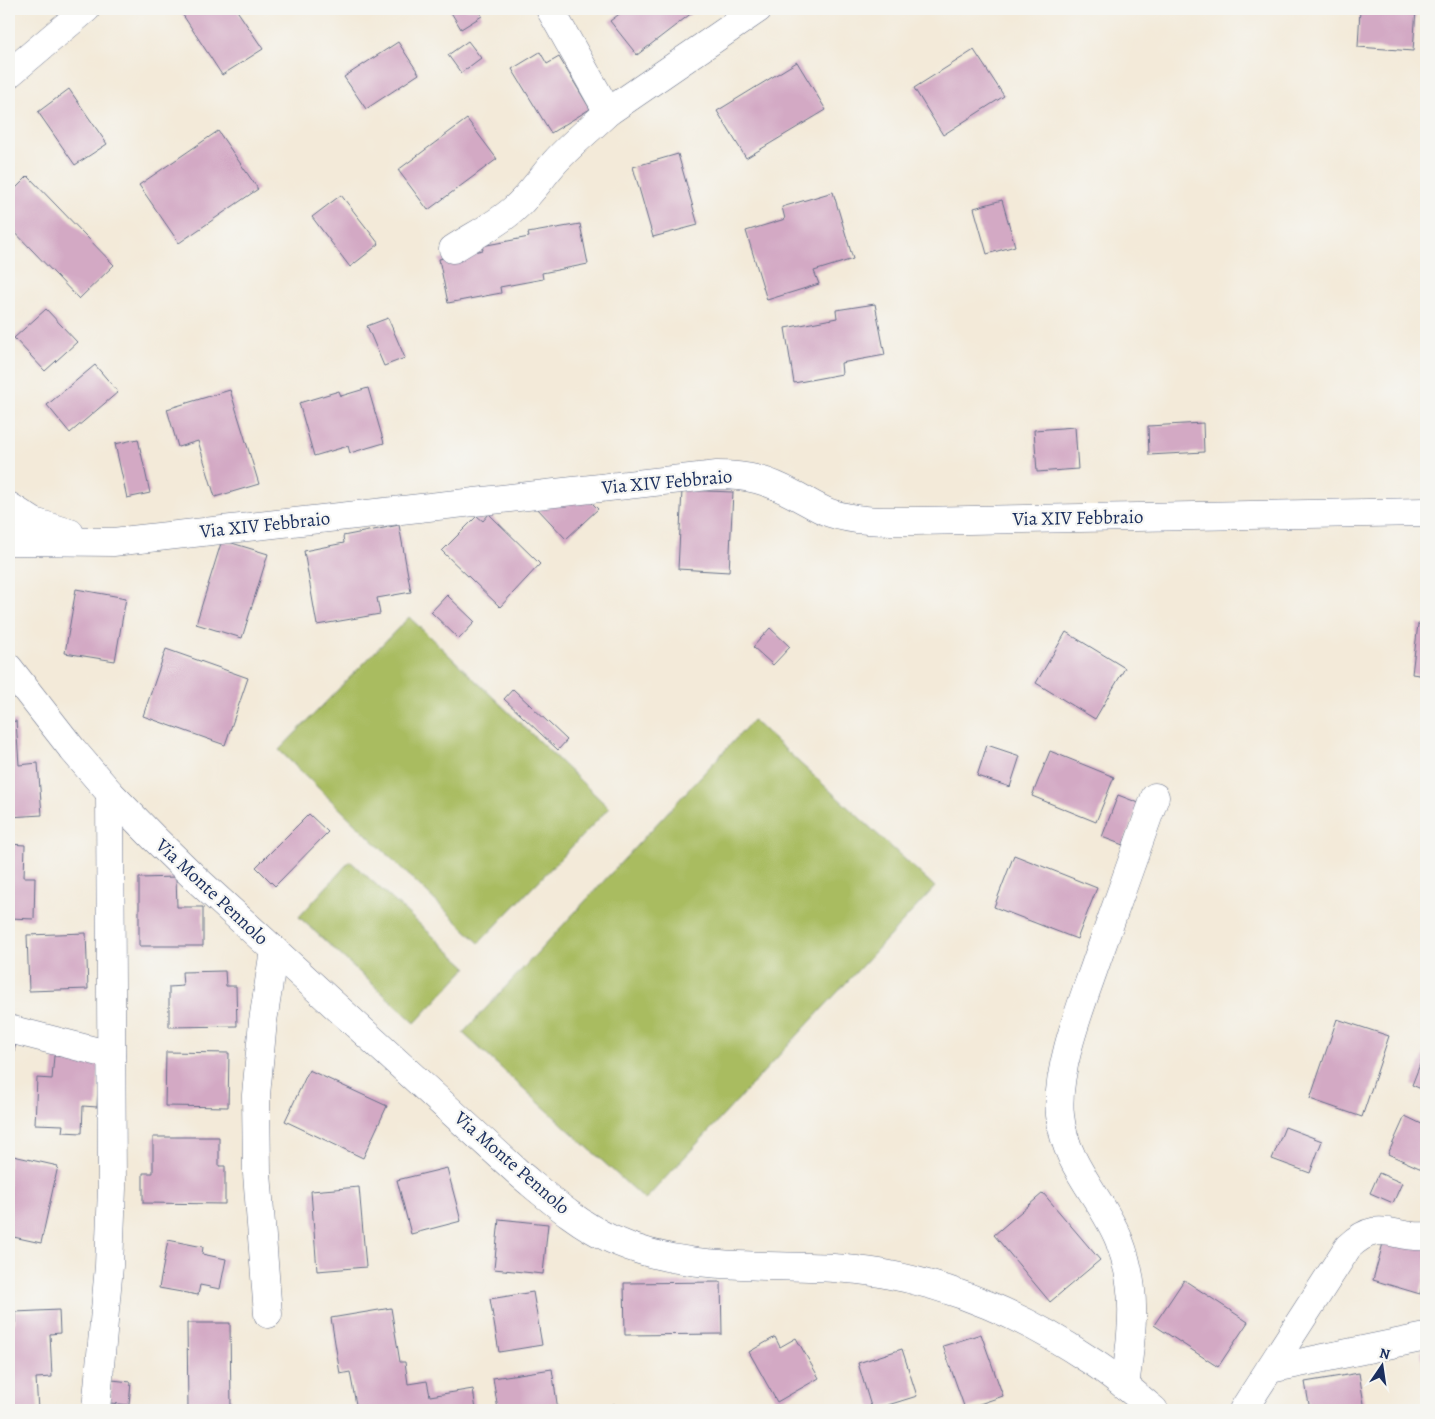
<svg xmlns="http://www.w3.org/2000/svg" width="1435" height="1419" font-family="Alegreya,serif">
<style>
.green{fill:#a9bc60;stroke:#62765f}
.building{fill:#d3a9c4}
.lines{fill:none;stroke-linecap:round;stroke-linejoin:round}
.street-casing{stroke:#677089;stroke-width:29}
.street{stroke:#fff;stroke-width:28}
.labels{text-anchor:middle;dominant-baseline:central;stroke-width:4.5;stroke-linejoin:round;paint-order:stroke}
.street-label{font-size:19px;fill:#1b2f5e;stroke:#f6f6f2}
</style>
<rect width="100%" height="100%" fill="#f6f6f2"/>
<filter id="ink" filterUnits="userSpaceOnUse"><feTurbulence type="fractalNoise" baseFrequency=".02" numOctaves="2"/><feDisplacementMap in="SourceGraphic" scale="10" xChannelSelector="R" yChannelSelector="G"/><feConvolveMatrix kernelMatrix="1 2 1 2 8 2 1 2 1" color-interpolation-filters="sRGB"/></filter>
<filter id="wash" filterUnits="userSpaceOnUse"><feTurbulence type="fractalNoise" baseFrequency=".0096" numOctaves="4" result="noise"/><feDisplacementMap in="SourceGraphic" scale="20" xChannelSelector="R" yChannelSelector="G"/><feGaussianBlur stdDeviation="1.12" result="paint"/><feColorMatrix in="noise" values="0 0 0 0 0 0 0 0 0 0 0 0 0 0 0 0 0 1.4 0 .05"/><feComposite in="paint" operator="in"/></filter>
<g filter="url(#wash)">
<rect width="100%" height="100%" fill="#f3ead9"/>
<g class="green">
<path d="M409 617 609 808 479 943 279 750Z"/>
<path d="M753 720 935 887 645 1200 463 1033Z"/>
<path d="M350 861 467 967 415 1023 299 917Z"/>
</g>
<g id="blocks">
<g class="building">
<path d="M179 9H236L263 49 222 75Z"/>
<path d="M449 9H478L482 16 461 29Z"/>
<path d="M626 9H697L637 55 610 21Z"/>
<path d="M1360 9H1416L1413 51 1358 47Z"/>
<path d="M468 41 481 58 461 73 448 55Z"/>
<path d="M398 42 419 74 366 109 344 77Z"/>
<path d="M974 50 1004 96 943 135 914 88Z"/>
<path d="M540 52 547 64 559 57 590 109 551 133 512 69Z"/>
<path d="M797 62 826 110 746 158 717 111Z"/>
<path d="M69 89 107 144 75 165 38 112Z"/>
<path d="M467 119 497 159 428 210 398 170Z"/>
<path d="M218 131 258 189 179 243 139 185Z"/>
<path d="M678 154 698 225 653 237 633 167Z"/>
<path d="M28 176 114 265 79 299 9 226V195Z"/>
<path d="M833 192 853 259 814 271 819 284 767 300 746 231 785 219 782 207Z"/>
<path d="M341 195 379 244 350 267 312 217Z"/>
<path d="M1002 200 1015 246 987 254 974 208Z"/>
<path d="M580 224 588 264 542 273 543 279 500 287 501 293 448 303 439 259 483 250 482 246 529 237 528 233Z"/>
<path d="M875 304 885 355 841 363 842 374 794 383 785 328 837 318 836 310Z"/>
<path d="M46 309 77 342 45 371 14 338Z"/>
<path d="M388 318 405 358 384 366 367 326Z"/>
<path d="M95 365 118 392 70 433 47 405Z"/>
<path d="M368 388 384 443 350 453 348 446 314 456 299 403 339 391 341 396Z"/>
<path d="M230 390 259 484 215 497 198 441 178 447 167 409Z"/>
<path d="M1203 423 1204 452 1149 455 1148 426Z"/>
<path d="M1075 427 1078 469 1037 472 1034 430Z"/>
<path d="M138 439 150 493 127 498 115 444Z"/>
<path d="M682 490 733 492 729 572 678 569Z"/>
<path d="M584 495 598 509 566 539 536 507Z"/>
<path d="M489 514 540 564 500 607 442 551 477 516 483 521Z"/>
<path d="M399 525 411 592 377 598 380 614 317 625 304 551 344 543 343 536Z"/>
<path d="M222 540 268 554 242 638 196 624Z"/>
<path d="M76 589 126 598 115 661 65 653Z"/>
<path d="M447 595 475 622 459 639 431 612Z"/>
<path d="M1418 624 1426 625V676L1412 674Z"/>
<path d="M770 628 790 647 773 665 753 647Z"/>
<path d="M1066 632 1125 668 1095 719 1036 683Z"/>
<path d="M166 649 248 678 225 745 143 716Z"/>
<path d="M513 689 567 740 558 750 504 699Z"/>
<path d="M16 721 19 765 38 763 42 815 9 817V722Z"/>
<path d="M987 745 1020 756 1010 787 977 776Z"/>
<path d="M1050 751 1114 777 1096 822 1032 796Z"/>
<path d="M1118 795 1139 803 1123 845 1102 837Z"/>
<path d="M309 814 328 832 275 886 256 867Z"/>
<path d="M9 844 25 845 24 877H35L34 919 9 918Z"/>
<path d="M1014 855 1097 888 1077 939 994 907Z"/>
<path d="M176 877 177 907H203V946H139V878Z"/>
<path d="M86 933 88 989 29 991 27 935Z"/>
<path d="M225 971 226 986H236L237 1026 169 1027V987L183 986 182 972Z"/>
<path d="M1337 1019 1389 1036 1362 1117 1310 1099Z"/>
<path d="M9 1042 16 1044 9 1069Z"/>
<path d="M1426 1049V1091L1412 1085Z"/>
<path d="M166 1052 229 1053 228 1107 165 1106Z"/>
<path d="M54 1056 99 1058 97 1107 83 1106 82 1133 62 1132 63 1125 35 1124 37 1078 52 1079Z"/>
<path d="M309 1070 387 1106 363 1158 285 1121Z"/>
<path d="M1405 1116 1426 1126V1171L1388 1154Z"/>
<path d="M1285 1127 1322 1141 1310 1173 1272 1159Z"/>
<path d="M153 1137H219V1166H225V1204L143 1203V1173H153Z"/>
<path d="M9 1155 58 1166 41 1243 9 1236Z"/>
<path d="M447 1168 461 1221 411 1234 397 1180Z"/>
<path d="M1379 1173 1402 1183 1393 1203 1370 1193Z"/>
<path d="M359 1187 366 1267 317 1271 311 1191Z"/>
<path d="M1043 1193 1100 1260 1050 1302 994 1235Z"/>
<path d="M499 1219 548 1224 543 1274 494 1269Z"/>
<path d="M1385 1236 1426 1247V1270L1420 1294 1373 1280Z"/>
<path d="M168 1240 203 1247 202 1254 226 1259 220 1289 200 1285 198 1295 159 1288Z"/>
<path d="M1184 1280 1248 1322 1218 1367 1154 1325Z"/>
<path d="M721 1282 722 1334 625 1335 624 1283Z"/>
<path d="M533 1292 542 1345 499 1352 490 1299Z"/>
<path d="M391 1308 400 1362H405L408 1384 427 1381 430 1396 473 1389 476 1410H420L419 1407 398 1410H357L350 1372 340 1374 331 1318Z"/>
<path d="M59 1310 60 1333 50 1334 52 1377 36 1378 38 1410H9V1324L15 1323V1312Z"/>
<path d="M187 1323H230L231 1410H188Z"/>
<path d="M981 1334 1003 1396 965 1409 943 1346Z"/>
<path d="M775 1337 780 1347 796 1338 819 1378 777 1402 749 1352Z"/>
<path d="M902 1349 917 1396 872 1410 858 1363Z"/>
<path d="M1421 1351H1426V1387H1425Z"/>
<path d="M552 1369 558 1410H498L493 1378Z"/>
<path d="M1359 1373 1365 1410H1310L1305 1382Z"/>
<path d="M112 1380 131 1382 129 1405 110 1403Z"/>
<path d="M613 1404 637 1409V1410H612Z"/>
</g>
</g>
</g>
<g filter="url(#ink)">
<use href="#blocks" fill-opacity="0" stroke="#677089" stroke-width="1"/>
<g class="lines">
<defs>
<g id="street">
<path d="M550 9 608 112 758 9"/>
<path d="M9 74 86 9"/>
<path d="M453 249C473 236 496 225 514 209 530 195 541 178 555 162 571 144 590 129 608 112"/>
<path d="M9 506 34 522 70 533"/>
<path d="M9 541 113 542 717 475C749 475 767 480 795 495 807 501 817 508 830 513 857 522 886 521 915 521L1426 512"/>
<path d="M9 668 73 750 110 793 154 838 194 877 522 1176C550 1199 578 1224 611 1239 698 1279 790 1258 880 1273 954 1286 1026 1317 1088 1359 1112 1374 1133 1392 1154 1410"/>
<path d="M9 1029 111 1055"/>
<path d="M268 1314 257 1173 256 1095 263 1021 274 950"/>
<path d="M1270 1369 1426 1337"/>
<path d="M1125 1386C1132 1334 1139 1291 1119 1240 1101 1196 1065 1166 1060 1115 1055 1069 1083 1001 1098 957 1117 904 1136 850 1155 797"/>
<path d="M96 1410 109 1266 112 1188 110 793"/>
<path d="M1243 1410 1348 1247C1380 1217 1392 1239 1426 1236"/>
</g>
</defs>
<use href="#street" class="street-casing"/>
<use href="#street" class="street"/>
</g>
</g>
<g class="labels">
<g class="street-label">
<text transform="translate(667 482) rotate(-5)">Via XIV Febbraio</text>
<text transform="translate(1078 518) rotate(-1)">Via XIV Febbraio</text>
<text transform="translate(265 525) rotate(-6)">Via XIV Febbraio</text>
<text transform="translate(212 892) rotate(43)">Via Monte Pennolo</text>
<text transform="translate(512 1163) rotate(41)">Via Monte Pennolo</text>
</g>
</g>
<rect width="1435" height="1419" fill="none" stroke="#f6f6f2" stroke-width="30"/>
<g transform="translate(1382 1366) rotate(13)" stroke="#f6f6f2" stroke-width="4" paint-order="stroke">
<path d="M0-4L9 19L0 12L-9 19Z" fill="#1b2f5e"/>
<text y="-8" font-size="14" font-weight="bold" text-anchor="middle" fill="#1b2f5e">N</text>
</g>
</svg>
